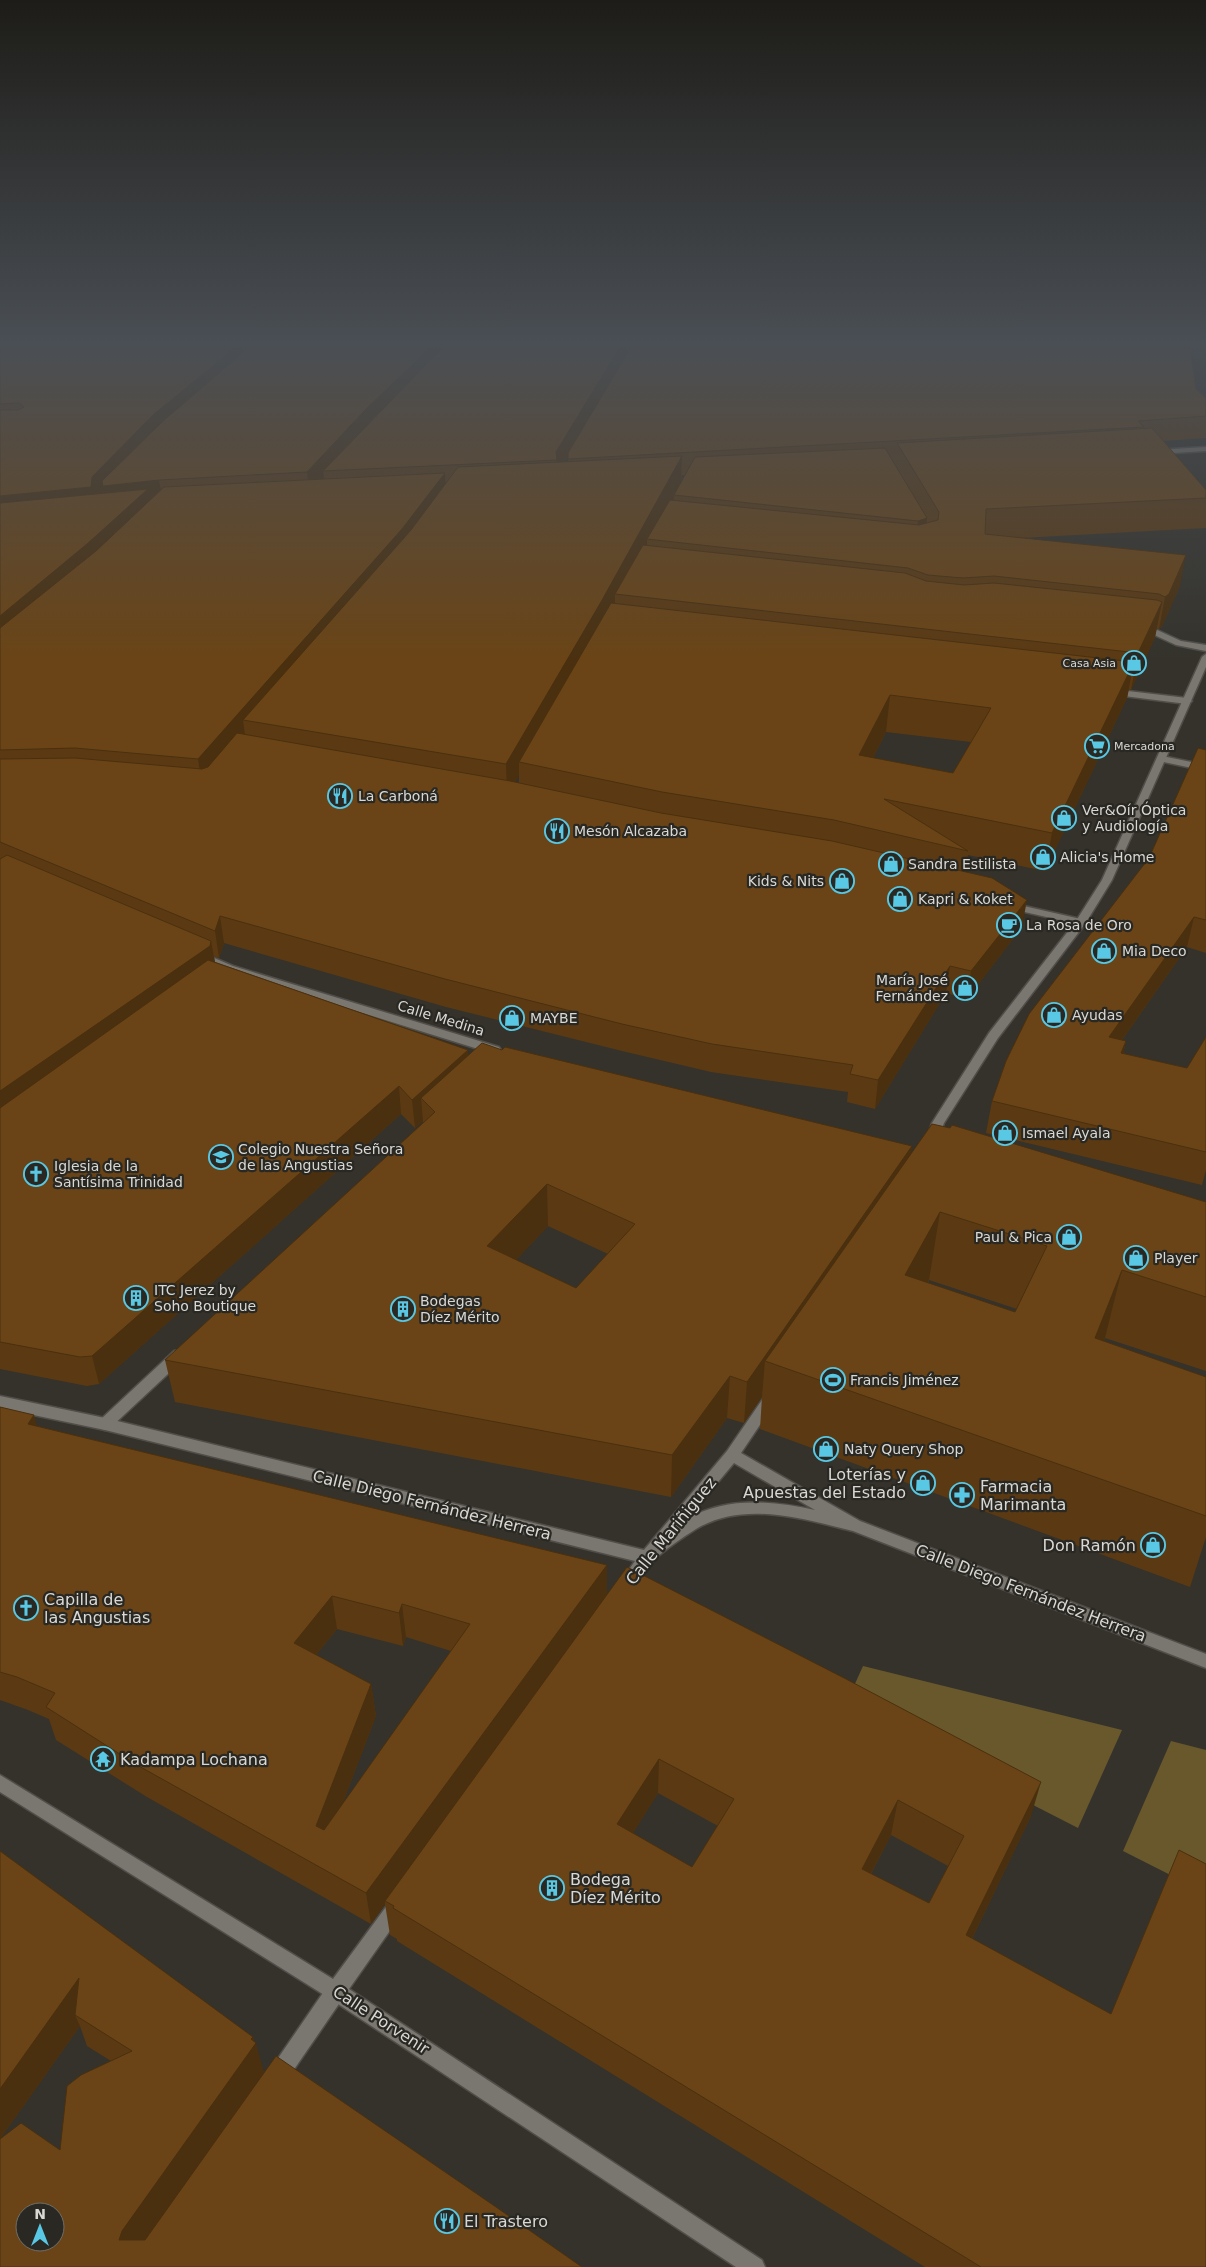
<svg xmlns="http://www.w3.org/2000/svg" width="1206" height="2267" font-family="'DejaVu Sans',sans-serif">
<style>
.green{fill:#68582c}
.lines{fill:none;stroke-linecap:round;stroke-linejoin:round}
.minor-casing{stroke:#514e4a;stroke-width:3}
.tertiary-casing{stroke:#514e4a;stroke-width:3}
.minor{fill:#7a7770;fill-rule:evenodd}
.tertiary{fill:#7a7770;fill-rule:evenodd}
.wall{fill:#5b3a13;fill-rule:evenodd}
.shaded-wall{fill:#4a300f}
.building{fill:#6a4416;stroke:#4a300f;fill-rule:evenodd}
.labels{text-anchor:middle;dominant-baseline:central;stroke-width:4.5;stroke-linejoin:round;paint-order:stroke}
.far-poi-label{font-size:11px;fill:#d9d8d4;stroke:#2a2822;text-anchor:end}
.poi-label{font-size:14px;fill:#d9d8d4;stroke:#2a2822;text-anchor:start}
.street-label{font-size:14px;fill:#d9d8d4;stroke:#2a2822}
.near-poi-label{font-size:16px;fill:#d9d8d4;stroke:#2a2822;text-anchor:start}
.near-street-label{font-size:16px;fill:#d9d8d4;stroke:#2a2822}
</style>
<rect width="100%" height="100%" fill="#34322b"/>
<g class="green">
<path d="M863 1666 1122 1730 1078 1828 844 1708Z"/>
<path d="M1171 1741 1206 1750V1893L1123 1851Z"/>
</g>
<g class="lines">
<defs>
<g id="minor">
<path d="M1139 626 1155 629 1181 641 1206 645V651L1176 645 1150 633 1136 631 1135 629Z"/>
<path d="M1111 689 1187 698 1192 701 1187 704 1108 694 1106 692Z"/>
<path d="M1162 756 1206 765V771L1159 761 1157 759Z"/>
<path d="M1011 903 1085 920 1086 922 1081 925 1007 908 1006 906Z"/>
<path d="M179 1350 184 1351 186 1355 184 1359 110 1428 105 1430 100 1428 98 1424 100 1420 174 1351Z"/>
<path d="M336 1982 343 1984 345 1991 343 1998 284 2084 277 2087 270 2084 267 2077 270 2070 329 1984Z"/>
</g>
<g id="tertiary">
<path d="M1206 447V451L1156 454 1152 452 1156 450Z"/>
<path d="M1206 654V667L1112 880 1085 924 998 1038 944 1123 936 1145H928L926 1142 932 1123 989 1033 1076 921 1102 880 1202 657Z"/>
<path d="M200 952 233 966 499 1047 501 1050 499 1053H491L225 970 196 957 194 955Z"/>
<path d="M0 1396 105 1418 644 1550 727 1451 764 1397 769 1396 774 1397 776 1401 741 1453 860 1521 1206 1654V1668L853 1531C803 1519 744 1500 696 1529 682 1538 665 1549 653 1561 645 1569 641 1583 632 1589 629 1591 625 1590 621 1589L619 1584 635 1561 105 1430 0 1408ZM734 1463 815 1510C772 1501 727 1496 687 1519Z"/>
<path d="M0 1775 333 1979 391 1900 397 1897 403 1900 406 1906 403 1912 349 1989 762 2260 765 2267H736L329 1998 0 1792Z"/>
</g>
</defs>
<use href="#minor" class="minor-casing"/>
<use href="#tertiary" class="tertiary-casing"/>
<use href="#minor" class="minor"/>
<use href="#tertiary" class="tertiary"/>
</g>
<g class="wall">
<path d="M0 342H1206V350H1190L1196 389 1206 398V438L1163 441 1206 490V528L1021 538 1180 586 1162 626 1159 629 1157 628 1155 637 1131 690 1129 689 1127 698 1045 871 968 855 965 872 1022 927 967 999 946 993 875 1109 847 1102 848 1092 711 1072 622 1051 446 1007 224 943 219 958 214 956 215 962 468 1050V1056L502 1050 911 1153 1206 1202V1371L1105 1338 1104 1341 1206 1377V1537L1190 1587 760 1429 762 1397 744 1423 727 1418 671 1497 175 1402 165 1360 423 1123V1121L415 1128 401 1114 99 1384 87 1386 0 1369ZM568 455V462H564ZM682 475H685L681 481ZM886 732 971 742 953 773 873 758ZM519 775V783L515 782ZM548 1226 608 1254 576 1288 516 1260ZM929 1280 1017 1309 1015 1312 928 1283Z"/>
<path d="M1206 750V953L1187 947 1122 1040 1126 1041 1123 1054 1187 1068 1206 1037V1170L1202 1185 986 1133 992 1101 1149 858Z"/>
<path d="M0 1407 37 1426 607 1565V1595L1031 1816 972 1939 1206 2267H925L397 1941V1939L390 1935 385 1904 371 1924 147 1797 56 1740 49 1719 28 1710 0 1700ZM337 1629 403 1646 406 1637 451 1651 342 1805 376 1716 371 1684 316 1655ZM658 1793 718 1826 692 1867 633 1833ZM891 1835 948 1866 929 1903 871 1874Z"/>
<path d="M0 1851 253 2037 264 2073 60 2150 111 2061 87 2046 80 2026 0 2139Z"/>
</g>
<g class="shaded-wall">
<path d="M242 342H251L252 357 159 480 163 502 0 645V616L106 508 104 492 96 500 0 520V496L92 477 153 415Z"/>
<path d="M436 342H454L323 471 324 479 310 495 307 472 365 410Z"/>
<path d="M623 342H636L557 473 556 452Z"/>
<path d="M682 456 681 483 674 495V498L651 540 647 539V547L615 594V607L519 762V775L507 796 506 764Z"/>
<path d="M445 473 446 495 243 720 245 735 202 785 198 759Z"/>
<path d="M927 518 924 545 915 547 918 521Z"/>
<path d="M1186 555 1180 586 1162 626 1159 629 1165 597Z"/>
<path d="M1162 602 1155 637 1131 690 1138 653Z"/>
<path d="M1134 662 1127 698 1045 871 1052 833Z"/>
<path d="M890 695 886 732 856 792 859 755Z"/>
<path d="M1027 900 1022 927 967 999 971 971Z"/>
<path d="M220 916 224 943 219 958 215 931Z"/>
<path d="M1194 917 1187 947 1102 1068 1109 1037Z"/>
<path d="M211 941 216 968 0 1125V1091Z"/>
<path d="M950 966 946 993 875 1109 878 1080Z"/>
<path d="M1126 1041 1119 1072 1121 1053Z"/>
<path d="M468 1050 469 1078 421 1098 423 1121 415 1128 412 1100Z"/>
<path d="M399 1086 401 1114 99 1384 92 1356Z"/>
<path d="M912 1146 906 1187 765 1361 762 1397 744 1423 747 1382Z"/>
<path d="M547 1184 548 1226 490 1288 487 1246Z"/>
<path d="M940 1212 929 1280 896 1344 905 1275Z"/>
<path d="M1122 1270 1105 1338 1078 1406 1095 1338Z"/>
<path d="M730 1376 727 1418 671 1497 672 1455Z"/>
<path d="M34 1415 43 1449 28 1424Z"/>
<path d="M607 1565V1598L385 1901V1904L371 1924 366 1893Z"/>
<path d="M332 1596 337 1629 299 1676 294 1643Z"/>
<path d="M402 1604 406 1637 403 1646 399 1613Z"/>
<path d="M371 1684 376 1716 322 1858 316 1826Z"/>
<path d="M659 1759 658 1793 617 1859V1824Z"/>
<path d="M1041 1782 1031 1816 958 1968 966 1935Z"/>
<path d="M898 1800 891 1835 856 1902 862 1869Z"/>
<path d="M79 1978 75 2015 80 2026 0 2139V2089Z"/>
<path d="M253 2037 255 2045 256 2043 264 2073 133 2259 119 2240 122 2231Z"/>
</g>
<g class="building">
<path d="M0 342H242L153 415 92 477 91 487 0 496V410H18L24 407 19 403 0 404Z"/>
<path d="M255 342H436L365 410 307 472 159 480 103 486 102 481 162 422Z"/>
<path d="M448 342H623L556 452 557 460 323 471Z"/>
<path d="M634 342H1189L1196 389 1206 398V416L1138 421 1144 427 568 459V453Z"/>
<path d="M1152 428 1206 490V498L986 509 985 534 1186 555 1169 594 1165 597 1159 594 994 576 963 578 928 575 908 568 647 539 670 500 919 525 938 520 939 512 897 443Z"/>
<path d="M885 448 927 518 918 521 674 495 695 457Z"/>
<path d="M682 456 601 602 506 764 243 720 411 530 458 467Z"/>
<path d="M445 473 402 529 198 759 75 748 0 750V628L96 551 164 487Z"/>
<path d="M148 489 87 544 0 616V503Z"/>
<path d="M643 545 905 573 926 581 964 585 994 583 1157 600 1162 602 1138 653 615 594Z"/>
<path d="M611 603 1134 662 1052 833 884 799 968 851 834 820 662 792 519 762ZM890 695 991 708 953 773 859 755Z"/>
<path d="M237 733 510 781 661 813 832 841 992 878 1027 900 971 971 950 966 878 1080 850 1074 853 1065 712 1044 622 1024 445 979 220 916 215 931 0 842V759L75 758 202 769 208 767Z"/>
<path d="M1198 748 1206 750V920L1194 917 1109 1037 1126 1041 1121 1053 1187 1068 1206 1037V1152L992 1101 1006 1061 1029 1014 1149 858Z"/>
<path d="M7 855 211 941 210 946 0 1091V859Z"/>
<path d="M208 960 468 1050 412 1100 399 1086 92 1356 80 1357 0 1342V1108Z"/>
<path d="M482 1043 502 1050 505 1047 912 1146 747 1382 730 1376 672 1455 165 1360 435 1112 421 1098ZM547 1184 635 1224 576 1288 487 1246Z"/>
<path d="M932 1124 950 1128 952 1125 1206 1202V1297L1122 1270 1095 1338 1206 1377V1516L765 1361ZM940 1212 1047 1246 1015 1312 905 1275Z"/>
<path d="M0 1407 34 1415 28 1424 607 1565 366 1893 137 1765 46 1707 55 1693 17 1677 0 1672ZM332 1596 399 1613 402 1604 470 1624 324 1830 316 1826 371 1684 294 1643Z"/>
<path d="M627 1567 846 1679 1041 1782 966 1935 1111 2014 1179 1850 1206 1864V2267H981L393 1908 394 1906 385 1901ZM659 1759 734 1799 692 1867 617 1824ZM898 1800 964 1836 929 1903 862 1869Z"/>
<path d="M0 1851 253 2037 251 2039 256 2043 122 2231 119 2240H145L276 2056 496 2207 582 2267H0V2139L21 2123 60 2150 67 2086 81 2075 132 2051 75 2015 79 1978 0 2089ZM25 2212H55V2242H25Z"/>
</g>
<linearGradient id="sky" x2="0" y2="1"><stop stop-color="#1d1c18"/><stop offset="0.52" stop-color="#4a4f55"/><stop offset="1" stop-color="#4a4f55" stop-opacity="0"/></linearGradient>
<rect width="1206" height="660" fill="url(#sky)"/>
<defs>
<symbol id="shop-ring" viewBox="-11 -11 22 22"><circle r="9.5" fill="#2a2822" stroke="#58c8e4" stroke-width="1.5"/><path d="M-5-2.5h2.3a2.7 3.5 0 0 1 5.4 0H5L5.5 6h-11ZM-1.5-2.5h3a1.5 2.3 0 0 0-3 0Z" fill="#58c8e4"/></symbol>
<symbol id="supermarket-ring" viewBox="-11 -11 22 22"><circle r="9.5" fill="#2a2822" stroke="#58c8e4" stroke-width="1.5"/><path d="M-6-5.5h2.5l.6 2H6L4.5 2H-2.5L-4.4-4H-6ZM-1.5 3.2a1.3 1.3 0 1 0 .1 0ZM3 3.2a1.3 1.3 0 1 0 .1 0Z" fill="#58c8e4"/></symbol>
<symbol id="restaurant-ring" viewBox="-11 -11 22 22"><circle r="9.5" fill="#2a2822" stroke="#58c8e4" stroke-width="1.5"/><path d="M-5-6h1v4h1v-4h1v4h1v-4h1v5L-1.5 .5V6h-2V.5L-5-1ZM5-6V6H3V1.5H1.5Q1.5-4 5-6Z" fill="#58c8e4"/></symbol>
<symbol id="cafe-ring" viewBox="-11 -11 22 22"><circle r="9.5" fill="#2a2822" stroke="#58c8e4" stroke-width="1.5"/><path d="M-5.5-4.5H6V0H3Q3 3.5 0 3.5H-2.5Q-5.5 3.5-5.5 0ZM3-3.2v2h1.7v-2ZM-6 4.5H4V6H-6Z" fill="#58c8e4"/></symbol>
<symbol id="school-ring" viewBox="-11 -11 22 22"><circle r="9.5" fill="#2a2822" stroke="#58c8e4" stroke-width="1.5"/><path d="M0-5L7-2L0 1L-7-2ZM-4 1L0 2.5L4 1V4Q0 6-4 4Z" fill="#58c8e4"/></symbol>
<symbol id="church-ring" viewBox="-11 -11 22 22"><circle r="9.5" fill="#2a2822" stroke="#58c8e4" stroke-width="1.5"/><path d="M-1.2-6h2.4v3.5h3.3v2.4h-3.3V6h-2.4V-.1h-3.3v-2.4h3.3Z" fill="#58c8e4"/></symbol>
<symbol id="building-ring" viewBox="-11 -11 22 22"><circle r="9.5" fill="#2a2822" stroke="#58c8e4" stroke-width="1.5"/><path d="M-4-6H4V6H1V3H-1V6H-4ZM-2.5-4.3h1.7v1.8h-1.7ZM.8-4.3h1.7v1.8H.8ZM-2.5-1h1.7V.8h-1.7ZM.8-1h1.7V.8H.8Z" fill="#58c8e4"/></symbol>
<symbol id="stadium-ring" viewBox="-11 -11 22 22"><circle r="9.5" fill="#2a2822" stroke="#58c8e4" stroke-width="1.5"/><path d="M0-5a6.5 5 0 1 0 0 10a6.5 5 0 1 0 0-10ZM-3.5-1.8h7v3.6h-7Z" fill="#58c8e4"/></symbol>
<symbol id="pharmacy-ring" viewBox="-11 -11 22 22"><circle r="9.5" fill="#2a2822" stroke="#58c8e4" stroke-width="1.5"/><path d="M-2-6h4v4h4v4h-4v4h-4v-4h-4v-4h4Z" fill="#58c8e4"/></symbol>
<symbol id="temple-ring" viewBox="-11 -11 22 22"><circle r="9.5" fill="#2a2822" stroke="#58c8e4" stroke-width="1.5"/><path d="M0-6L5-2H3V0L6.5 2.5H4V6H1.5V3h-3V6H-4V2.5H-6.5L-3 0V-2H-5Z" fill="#58c8e4"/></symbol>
</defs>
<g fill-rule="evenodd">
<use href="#shop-ring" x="1120" y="649" width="28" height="28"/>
<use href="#supermarket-ring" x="1083" y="732" width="28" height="28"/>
<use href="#restaurant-ring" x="326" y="782" width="28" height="28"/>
<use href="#shop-ring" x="1050" y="804" width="28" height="28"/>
<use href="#restaurant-ring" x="543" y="817" width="28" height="28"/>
<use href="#shop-ring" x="1029" y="843" width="28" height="28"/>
<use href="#shop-ring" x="877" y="850" width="28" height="28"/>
<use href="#shop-ring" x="828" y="867" width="28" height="28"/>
<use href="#shop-ring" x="886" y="885" width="28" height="28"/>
<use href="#cafe-ring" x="995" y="911" width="28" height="28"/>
<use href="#shop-ring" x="1090" y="937" width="28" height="28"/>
<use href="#shop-ring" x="951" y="974" width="28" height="28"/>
<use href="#shop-ring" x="1040" y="1001" width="28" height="28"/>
<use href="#shop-ring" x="498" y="1004" width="28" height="28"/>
<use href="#shop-ring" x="991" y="1119" width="28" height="28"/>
<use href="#school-ring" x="207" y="1143" width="28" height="28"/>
<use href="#church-ring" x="22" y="1160" width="28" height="28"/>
<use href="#shop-ring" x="1055" y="1223" width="28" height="28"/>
<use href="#shop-ring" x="1122" y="1244" width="28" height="28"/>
<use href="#building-ring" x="122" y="1284" width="28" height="28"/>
<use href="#building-ring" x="389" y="1295" width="28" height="28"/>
<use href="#stadium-ring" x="819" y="1366" width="28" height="28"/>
<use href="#shop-ring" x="812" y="1435" width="28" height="28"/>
<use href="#shop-ring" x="909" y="1469" width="28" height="28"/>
<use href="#pharmacy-ring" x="948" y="1481" width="28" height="28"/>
<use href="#shop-ring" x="1139" y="1531" width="28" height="28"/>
<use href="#church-ring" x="12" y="1594" width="28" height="28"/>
<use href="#temple-ring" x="89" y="1745" width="28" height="28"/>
<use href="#building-ring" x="538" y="1874" width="28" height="28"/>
<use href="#restaurant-ring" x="433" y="2207" width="28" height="28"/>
</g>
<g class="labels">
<g class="far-poi-label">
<text x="1116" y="663">Casa Asia</text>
<text x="1114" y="746" text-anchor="start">Mercadona</text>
</g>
<g class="poi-label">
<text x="358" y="796">La Carboná</text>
<text x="1082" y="810">Ver&amp;Oír Óptica<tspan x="1082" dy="16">y Audiología</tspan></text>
<text x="574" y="831">Mesón Alcazaba</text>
<text x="1060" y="857">Alicia's Home</text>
<text x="908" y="864">Sandra Estilista</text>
<text x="824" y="881" text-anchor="end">Kids &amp; Nits</text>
<text x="918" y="899">Kapri &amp; Koket</text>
<text x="1026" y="925">La Rosa de Oro</text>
<text x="1122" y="951">Mia Deco</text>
<text x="948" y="980" text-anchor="end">María José<tspan x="948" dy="16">Fernández</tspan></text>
<text x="1072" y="1015">Ayudas</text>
<text x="530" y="1018">MAYBE</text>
<text x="1022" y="1133">Ismael Ayala</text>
<text x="238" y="1149">Colegio Nuestra Señora<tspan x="238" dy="16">de las Angustias</tspan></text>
<text x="54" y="1166">Iglesia de la<tspan x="54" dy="16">Santísima Trinidad</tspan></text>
<text x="1052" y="1237" text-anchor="end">Paul &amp; Pica</text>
<text x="1154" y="1258">Player</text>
<text x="154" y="1290">ITC Jerez by<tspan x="154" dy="16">Soho Boutique</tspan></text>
<text x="420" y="1301">Bodegas<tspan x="420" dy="16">Díez Mérito</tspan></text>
<text x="850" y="1380">Francis Jiménez</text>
<text x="844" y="1449">Naty Query Shop</text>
</g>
<g class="street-label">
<text transform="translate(441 1018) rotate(17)">Calle Medina</text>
</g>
<g class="near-poi-label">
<text x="906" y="1474" text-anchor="end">Loterías y<tspan x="906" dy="18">Apuestas del Estado</tspan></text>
<text x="980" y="1486">Farmacia<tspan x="980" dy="18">Marimanta</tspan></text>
<text x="1136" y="1545" text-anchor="end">Don Ramón</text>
<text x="44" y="1599">Capilla de<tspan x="44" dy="18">las Angustias</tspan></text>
<text x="120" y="1759">Kadampa Lochana</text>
<text x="570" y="1879">Bodega<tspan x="570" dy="18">Díez Mérito</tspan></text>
<text x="464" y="2221">El Trastero</text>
</g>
<g class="near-street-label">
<text transform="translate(432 1505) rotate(14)">Calle Diego Fernández Herrera</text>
<text transform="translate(671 1531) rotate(-51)">Calle Mariñiguez</text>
<text transform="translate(1031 1593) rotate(21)">Calle Diego Fernández Herrera</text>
<text transform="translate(381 2020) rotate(33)">Calle Porvenir</text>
</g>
</g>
<g transform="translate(40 2227)"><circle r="24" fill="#2a2822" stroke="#706e69"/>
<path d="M0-4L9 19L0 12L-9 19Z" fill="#58c8e4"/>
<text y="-8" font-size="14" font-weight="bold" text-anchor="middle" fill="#d9d8d4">N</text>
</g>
</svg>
